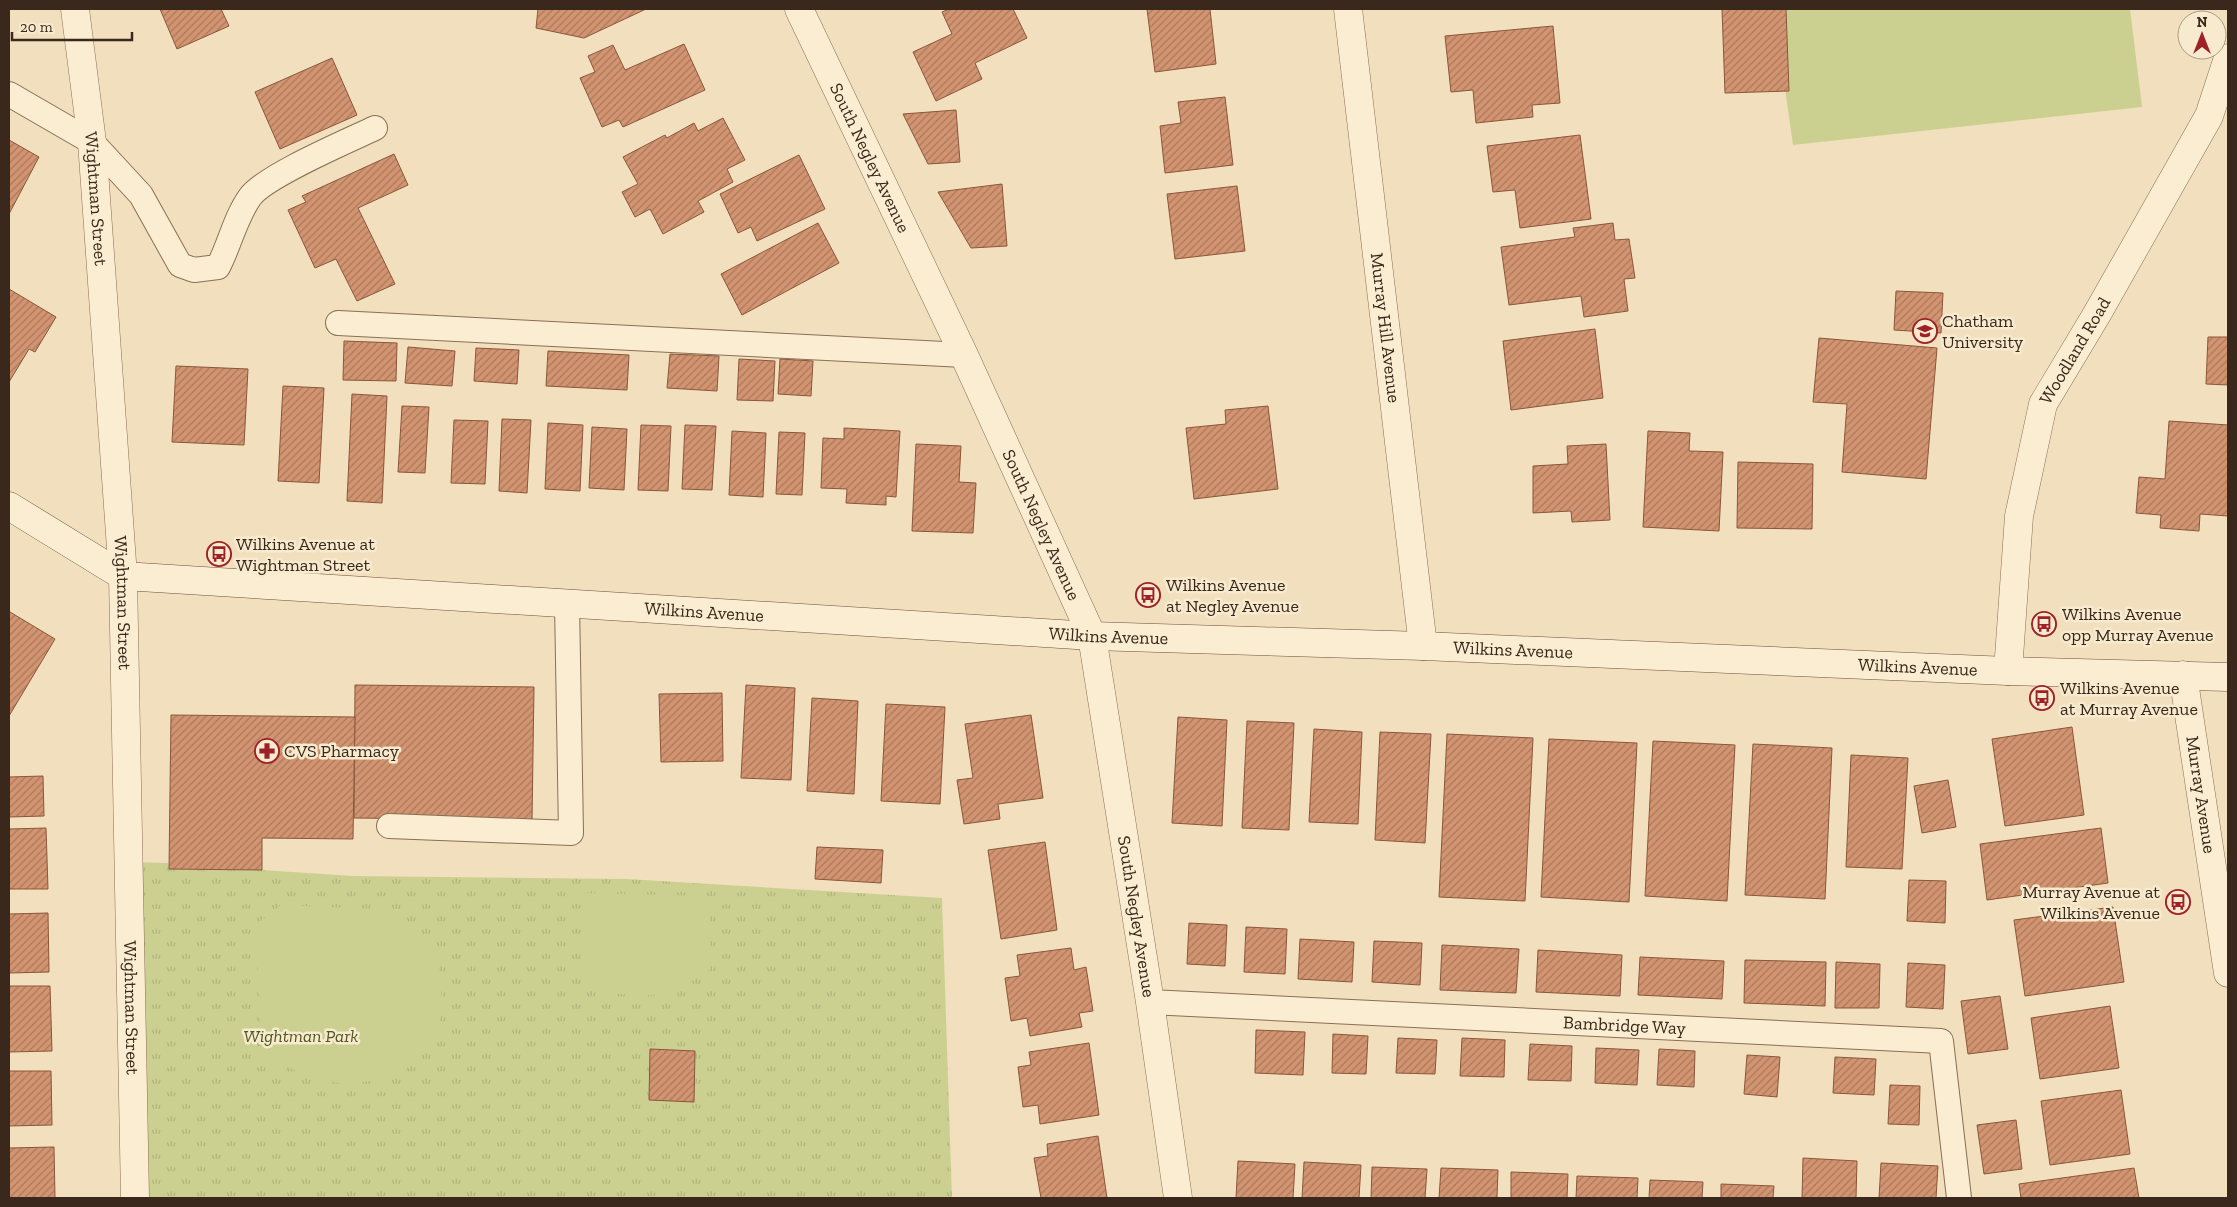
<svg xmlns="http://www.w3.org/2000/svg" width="2237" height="1207" font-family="'Zilla Slab',serif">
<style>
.grass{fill:url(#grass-tufts)}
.garden{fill:#cbd091}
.building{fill:url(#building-hatch);stroke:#8b5639}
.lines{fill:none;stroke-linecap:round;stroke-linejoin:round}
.service-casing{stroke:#8a6f55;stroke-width:26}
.minor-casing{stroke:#8a6f55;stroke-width:29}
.tertiary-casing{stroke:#8a6f55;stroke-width:29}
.secondary-casing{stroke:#6c5039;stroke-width:29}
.service{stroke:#fbedd1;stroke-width:24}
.minor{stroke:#fbedd1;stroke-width:28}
.tertiary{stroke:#fbedd1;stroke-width:28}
.secondary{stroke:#fbedd1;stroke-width:28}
.labels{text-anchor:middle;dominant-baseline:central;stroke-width:5;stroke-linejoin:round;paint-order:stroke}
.street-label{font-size:18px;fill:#39281b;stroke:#f8eace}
.poi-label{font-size:18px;fill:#39281b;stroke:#f8eace;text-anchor:start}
.park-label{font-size:18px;font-style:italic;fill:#4c5720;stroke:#f8eace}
</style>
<defs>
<pattern id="grass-tufts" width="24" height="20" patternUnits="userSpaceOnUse" patternTransform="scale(1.25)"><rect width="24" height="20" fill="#cbd091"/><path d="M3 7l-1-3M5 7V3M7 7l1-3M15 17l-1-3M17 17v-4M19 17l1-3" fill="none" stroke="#afb37c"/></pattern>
<pattern id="building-hatch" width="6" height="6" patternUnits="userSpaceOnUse" patternTransform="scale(1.25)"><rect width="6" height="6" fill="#d29471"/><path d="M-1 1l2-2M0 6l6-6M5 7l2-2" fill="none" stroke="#ab795c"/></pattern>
</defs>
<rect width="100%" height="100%" fill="#f1dfbe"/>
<path class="grass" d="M129 862 168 863 169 869 262 870 353 876 627 879 942 898 952 1198H135Z"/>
<g class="garden">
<path d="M1774 9H2130L2142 107 1793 145Z"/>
<path d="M583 893 711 896 709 970 669 996 615 994 580 972Z"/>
<path d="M281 905 395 910 422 936 435 956 441 978 442 1014 436 1028 418 1057 404 1067 375 1081 340 1083 307 1077 261 1052 256 925Z"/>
</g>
<g class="building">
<path d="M160 9H221L229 26 177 49Z"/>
<path d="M538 9H646L584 38 536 28Z"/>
<path d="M949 9H1013L1027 38 975 63 982 79 936 101 913 52 952 34 942 12Z"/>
<path d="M1147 9H1210L1216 64 1155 72Z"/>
<path d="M1722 9H1786L1789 91 1725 93Z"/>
<path d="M1553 26 1560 103 1532 105 1533 117 1476 123 1473 90 1451 92 1445 36Z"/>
<path d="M684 44 705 90 623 127 619 120 602 127 580 78 595 72 588 56 613 45 625 70Z"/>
<path d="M332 58 357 115 280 149 255 92Z"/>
<path d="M1225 97 1233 165 1165 173 1160 126 1181 123 1178 102Z"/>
<path d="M956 110 960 162 928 164 903 114Z"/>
<path d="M723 118 745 160 727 169 733 182 698 201 704 212 663 234 650 209 635 217 622 192 638 184 623 157 665 135 667 138 694 123 698 131Z"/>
<path d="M1580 135 1591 219 1520 228 1515 190 1493 192 1487 146Z"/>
<path d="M9 140 39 157 9 214Z"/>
<path d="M394 154 408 185 358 208 395 284 357 301 336 259 315 268 288 210 306 202 302 196Z"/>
<path d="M799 155 825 209 757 241 751 227 738 233 720 194Z"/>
<path d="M1002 184 1007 246 971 248 938 192Z"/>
<path d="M1237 186 1245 251 1175 259 1167 194Z"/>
<path d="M818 223 839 263 742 315 721 274Z"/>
<path d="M1613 223 1615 240 1629 239 1635 278 1624 279 1628 311 1584 317 1581 296 1509 305 1501 247 1575 237 1573 228Z"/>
<path d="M9 289 56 317 35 352 29 349 9 382Z"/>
<path d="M1896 291 1943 293 1941 333 1894 330Z"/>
<path d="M1595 329 1603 398 1511 410 1503 341Z"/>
<path d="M2208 337H2228V385L2206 384Z"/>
<path d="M1819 338 1937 348 1926 479 1842 472 1847 404 1813 402Z"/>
<path d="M344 341 397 343 396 381 343 380Z"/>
<path d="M408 347 455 351 452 386 405 383Z"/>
<path d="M476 348 519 350 517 384 474 381Z"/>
<path d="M548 351 629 355 627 390 546 386Z"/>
<path d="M670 354 719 356 717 391 667 388Z"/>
<path d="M739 359 775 361 773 401 737 400Z"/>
<path d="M780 359 813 361 811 396 778 394Z"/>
<path d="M176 366 248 369 244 445 172 442Z"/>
<path d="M283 386 324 388 319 483 278 481Z"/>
<path d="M352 394 387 396 382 503 347 501Z"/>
<path d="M402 406 429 407 425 473 398 472Z"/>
<path d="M1268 406 1278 489 1194 499 1186 428 1226 424 1225 410Z"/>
<path d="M502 419 531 420 527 493 499 491Z"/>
<path d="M454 420 488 421 485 484 451 483Z"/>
<path d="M2169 421 2228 425V516L2200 514 2199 531 2160 528 2161 515 2136 513 2139 477 2165 479Z"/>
<path d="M548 423 583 425 580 491 545 489Z"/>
<path d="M641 425 671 426 668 491 638 490Z"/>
<path d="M685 425 716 426 712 490 682 489Z"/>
<path d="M592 427 627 429 624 490 589 488Z"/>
<path d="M844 428 900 431 896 497 886 496V505L846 503 847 489 821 488 823 438 844 439Z"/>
<path d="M732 431 766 433 763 497 729 495Z"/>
<path d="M1648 431 1690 433 1689 451 1723 452 1719 531 1643 527Z"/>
<path d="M779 432 805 433 802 495 776 494Z"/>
<path d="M916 444 961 446 959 482 976 483 973 533 912 531Z"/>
<path d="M1606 444 1610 520 1572 522 1571 511 1533 513V466L1568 464 1567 446Z"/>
<path d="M1738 462 1813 464 1812 529 1737 528Z"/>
<path d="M10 612 55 639 9 716V615Z"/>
<path d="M355 685 534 687 532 820 354 818Z"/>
<path d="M746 685 795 688 791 780 741 778Z"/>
<path d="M722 693 723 761 661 762 659 694Z"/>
<path d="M812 698 858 701 854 794 807 791Z"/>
<path d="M886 704 945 707 940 804 881 801Z"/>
<path d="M171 715 355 717 353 839 262 838V870L169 869Z"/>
<path d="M1031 715 1043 798 998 804 1000 819 964 824 957 780 973 778 965 724Z"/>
<path d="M1178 717 1227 720 1222 826 1172 823Z"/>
<path d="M1247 721 1294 723 1289 830 1242 828Z"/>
<path d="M2072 727 2084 815 2005 826 1992 739Z"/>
<path d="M1314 729 1362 732 1358 824 1309 822Z"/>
<path d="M1380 732 1431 734 1425 843 1375 840Z"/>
<path d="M1447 734 1533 738 1525 901 1439 897Z"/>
<path d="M1549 739 1637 743 1629 902 1541 897Z"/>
<path d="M1653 741 1735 745 1727 901 1645 896Z"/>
<path d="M1753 744 1832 748 1825 899 1745 895Z"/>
<path d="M1851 755 1908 758 1902 869 1846 867Z"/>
<path d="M43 776 44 816 9 817V777Z"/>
<path d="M1948 780 1956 827 1922 833 1914 786Z"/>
<path d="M46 828 48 889H9V829Z"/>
<path d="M2101 828 2108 883 1987 900 1980 844Z"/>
<path d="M1045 842 1057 930 1001 939 988 850Z"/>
<path d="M817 847 883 850 881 883 815 879Z"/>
<path d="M1909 880 1946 881 1945 923 1907 921Z"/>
<path d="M2113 907 2124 982 2025 996 2014 920Z"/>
<path d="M48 913 49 972 9 973V914Z"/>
<path d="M1189 923 1227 925 1225 966 1187 964Z"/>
<path d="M1246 927 1287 929 1285 974 1244 972Z"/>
<path d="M1300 939 1354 942 1352 982 1298 979Z"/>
<path d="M1374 941 1422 943 1420 985 1372 982Z"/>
<path d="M1442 945 1519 949 1516 993 1440 990Z"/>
<path d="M1071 948 1074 970 1086 967 1093 1011 1079 1013 1082 1027 1030 1036 1027 1018 1011 1021 1005 978 1020 976 1017 955Z"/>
<path d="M1538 950 1622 955 1620 996 1536 992Z"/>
<path d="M1640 957 1724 961 1722 999 1638 995Z"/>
<path d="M1745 960 1826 962 1825 1006 1744 1003Z"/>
<path d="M1836 962 1880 964 1879 1008H1835Z"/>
<path d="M1908 963 1945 965 1943 1009 1906 1007Z"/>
<path d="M9 986H50L52 1051 9 1052Z"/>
<path d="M2000 996 2008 1049 1968 1054 1961 1001Z"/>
<path d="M2110 1006 2119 1068 2040 1079 2031 1018Z"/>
<path d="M1256 1030 1305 1032 1303 1075 1255 1073Z"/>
<path d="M1333 1034 1368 1036 1366 1074 1332 1073Z"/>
<path d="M1398 1038 1437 1040 1435 1074 1396 1073Z"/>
<path d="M1462 1038 1505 1040 1504 1077 1460 1076Z"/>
<path d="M1089 1043 1099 1115 1040 1124 1038 1105 1023 1107 1018 1067 1031 1065 1029 1052Z"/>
<path d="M1530 1044 1572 1046 1571 1081 1528 1080Z"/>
<path d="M1596 1048 1639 1050 1637 1085 1595 1083Z"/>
<path d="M650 1049 695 1051 694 1102 649 1100Z"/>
<path d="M1659 1049 1695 1051 1694 1087 1657 1085Z"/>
<path d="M1747 1055 1780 1057 1777 1097 1744 1094Z"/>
<path d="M1835 1057 1876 1059 1874 1095 1833 1093Z"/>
<path d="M9 1071H51L52 1125 9 1126Z"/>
<path d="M1890 1085 1920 1086 1919 1125 1888 1124Z"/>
<path d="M2121 1090 2130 1154 2050 1165 2041 1101Z"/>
<path d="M2016 1120 2022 1169 1984 1174 1977 1125Z"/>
<path d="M1098 1136 1107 1198H1041L1034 1158 1048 1156 1047 1144Z"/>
<path d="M54 1147 55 1198H9V1148Z"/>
<path d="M1803 1158 1857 1161 1856 1198H1802Z"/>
<path d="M1238 1161 1295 1164 1293 1198H1236Z"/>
<path d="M1304 1162 1361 1165 1359 1198H1302Z"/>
<path d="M1881 1163 1938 1166 1936 1198H1879Z"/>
<path d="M1372 1167 1427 1169 1425 1198H1371Z"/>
<path d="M1441 1168 1498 1170 1497 1198H1439Z"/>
<path d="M2134 1168 2139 1198H2021L2019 1184Z"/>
<path d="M1511 1172 1568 1174 1567 1198H1511Z"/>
<path d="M1577 1176 1638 1178 1637 1198H1576Z"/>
<path d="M1650 1180 1703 1182 1702 1198H1649Z"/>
<path d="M1721 1184 1774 1186 1773 1198H1721Z"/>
</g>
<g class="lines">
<defs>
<g id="service">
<path d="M9 94 92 142 141 195 180 265 194 270 218 267C230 244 235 218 250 197 265 176 348 141 375 128"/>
<path d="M338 323 964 355"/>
<path d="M389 826 571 833 567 603"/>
<path id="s1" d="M1150 1002 1941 1041 1959 1198"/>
</g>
<g id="minor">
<path id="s2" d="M75 9 92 142 123 576 135 1198"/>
<path id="s3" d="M1348 9 1423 646"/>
<path id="s4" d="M1092 636 1150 1002 1178 1198"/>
<path id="s5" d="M2008 671 2019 516 2043 404 2097 314 2209 116 2228 58"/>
</g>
<g id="tertiary">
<path id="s6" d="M799 9 964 355 1092 636"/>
<path id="s7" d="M2183 675 2228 973"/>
</g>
<g id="secondary">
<path id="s8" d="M9 506 123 576 1092 636 1423 646 2008 671 2228 677"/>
</g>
</defs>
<use href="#service" class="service-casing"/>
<use href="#minor" class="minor-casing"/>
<use href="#tertiary" class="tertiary-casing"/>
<use href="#secondary" class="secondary-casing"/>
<use href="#service" class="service"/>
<use href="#minor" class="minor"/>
<use href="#tertiary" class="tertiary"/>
<use href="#secondary" class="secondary"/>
</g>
<defs>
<symbol id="university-ring" viewBox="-11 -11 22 22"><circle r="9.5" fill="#f8eace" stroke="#9e2128" stroke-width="1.5"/><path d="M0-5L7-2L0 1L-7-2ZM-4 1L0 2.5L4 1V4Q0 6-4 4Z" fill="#9e2128"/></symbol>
<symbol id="bus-ring" viewBox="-11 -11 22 22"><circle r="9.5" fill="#f8eace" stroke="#9e2128" stroke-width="1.5"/><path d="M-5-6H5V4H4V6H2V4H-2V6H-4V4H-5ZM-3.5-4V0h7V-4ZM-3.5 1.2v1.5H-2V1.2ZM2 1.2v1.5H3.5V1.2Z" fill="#9e2128"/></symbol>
<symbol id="pharmacy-ring" viewBox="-11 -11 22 22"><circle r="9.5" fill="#f8eace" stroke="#9e2128" stroke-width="1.5"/><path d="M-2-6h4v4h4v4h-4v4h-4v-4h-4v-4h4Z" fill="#9e2128"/></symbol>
</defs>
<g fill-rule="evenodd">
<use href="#university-ring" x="1911" y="317" width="28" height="28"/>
<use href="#bus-ring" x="205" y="540" width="28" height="28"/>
<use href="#bus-ring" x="1134" y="581" width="28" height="28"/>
<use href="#bus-ring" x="2030" y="610" width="28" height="28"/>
<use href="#bus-ring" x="2028" y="684" width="28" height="28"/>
<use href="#pharmacy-ring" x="253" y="737" width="28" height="28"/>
<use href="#bus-ring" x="2164" y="888" width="28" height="28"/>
</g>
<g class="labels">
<g class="street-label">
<text stroke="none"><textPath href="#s6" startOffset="165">South Negley Avenue</textPath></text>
<text stroke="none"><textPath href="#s2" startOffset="191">Wightman Street</textPath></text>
<text stroke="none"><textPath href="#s3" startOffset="321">Murray Hill Avenue</textPath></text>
<text stroke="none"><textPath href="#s5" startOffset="332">Woodland Road</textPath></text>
<text stroke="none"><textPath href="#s6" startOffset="570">South Negley Avenue</textPath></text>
<text stroke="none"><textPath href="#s2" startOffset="596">Wightman Street</textPath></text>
<text stroke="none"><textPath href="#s8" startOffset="716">Wilkins Avenue</textPath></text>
<text stroke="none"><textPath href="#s8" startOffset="1121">Wilkins Avenue</textPath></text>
<text stroke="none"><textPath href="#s8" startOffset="1526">Wilkins Avenue</textPath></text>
<text stroke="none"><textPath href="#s8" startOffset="1931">Wilkins Avenue</textPath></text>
<text stroke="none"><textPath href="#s7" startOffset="121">Murray Avenue</textPath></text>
<text stroke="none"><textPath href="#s4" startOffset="284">South Negley Avenue</textPath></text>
<text stroke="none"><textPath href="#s2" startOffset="1001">Wightman Street</textPath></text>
<text stroke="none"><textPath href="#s1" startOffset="475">Bambridge Way</textPath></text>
</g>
<g class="poi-label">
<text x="1942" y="321">Chatham<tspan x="1942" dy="21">University</tspan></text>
<text x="236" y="544">Wilkins Avenue at<tspan x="236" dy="21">Wightman Street</tspan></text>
<text x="1166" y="585">Wilkins Avenue<tspan x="1166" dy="21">at Negley Avenue</tspan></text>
<text x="2062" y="614">Wilkins Avenue<tspan x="2062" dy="21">opp Murray Avenue</tspan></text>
<text x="2060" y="688">Wilkins Avenue<tspan x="2060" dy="21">at Murray Avenue</tspan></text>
<text x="284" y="751">CVS Pharmacy</text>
<text x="2160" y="892" text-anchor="end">Murray Avenue at<tspan x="2160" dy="21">Wilkins Avenue</tspan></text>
</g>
<g class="park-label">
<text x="301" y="1036">Wightman Park</text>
</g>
</g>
<rect width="2237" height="1207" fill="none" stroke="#39281b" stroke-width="20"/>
<g transform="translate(2202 35)"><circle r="24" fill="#f8eace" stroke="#ac9c86"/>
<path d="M0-4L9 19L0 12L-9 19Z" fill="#9e2128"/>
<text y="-8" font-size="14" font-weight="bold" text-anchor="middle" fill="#39281b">N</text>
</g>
<path d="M12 32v8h120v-8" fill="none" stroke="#39281b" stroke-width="2.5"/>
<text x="20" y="32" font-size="15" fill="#39281b" stroke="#f8eace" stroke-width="4" paint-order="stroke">20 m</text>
</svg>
